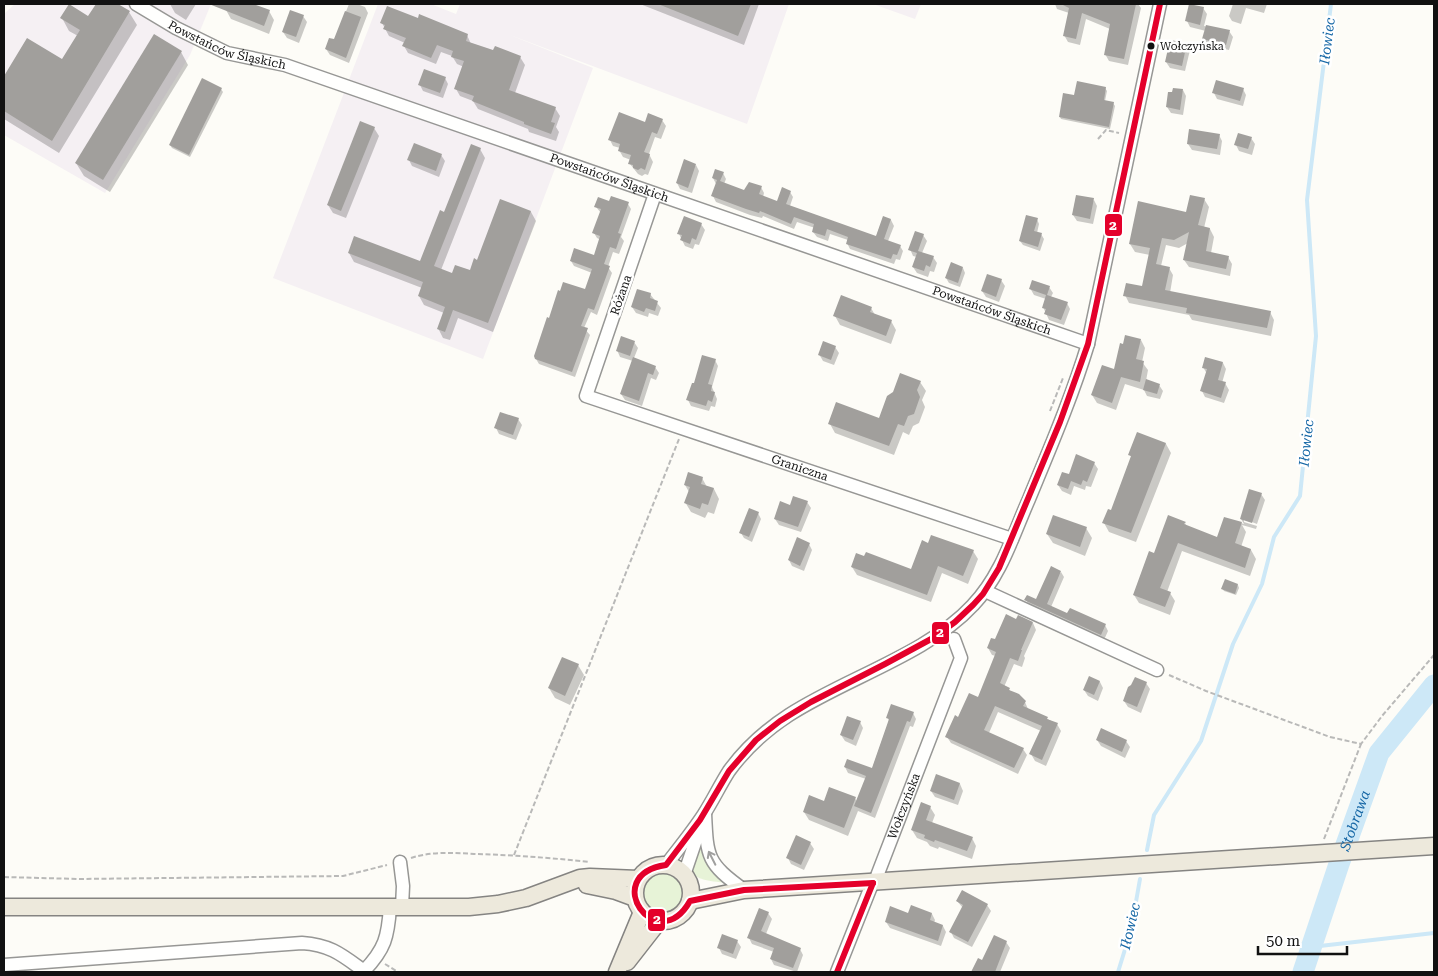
<svg xmlns="http://www.w3.org/2000/svg" width="1438" height="976" font-family="'Roboto Serif',serif">
<style>
.industrial{fill:#f5f0f3}
.grass{fill:#e7f3d7}
.shadow{fill:#0003}
.lines{fill:none;stroke-linecap:round;stroke-linejoin:round}
.stream{stroke:#cde8f7;stroke-width:4}
.river{stroke:#cde8f7;stroke-width:21}
.building{fill:#a19f9c}
.minor-casing{stroke:#979795;stroke-width:15}
.major-casing{stroke:#858482;stroke-width:19}
.path{stroke:#b9b9b8;stroke-width:2;stroke-dasharray:5 2.5;stroke-linecap:butt}
.minor{stroke:#fffffe;stroke-width:12}
.major{stroke:#ede9dc;stroke-width:16}
.bus-1-casing{stroke:#fff;stroke-width:10}
.bus-1{stroke:#e4002b;stroke-width:6}
.oneway{stroke:#a0a09f}
.bus-dot{fill:#111;stroke:#fff;stroke-width:2}
.labels{text-anchor:middle;dominant-baseline:central;stroke-width:5;stroke-linejoin:round;paint-order:stroke}
.bus-label{font-size:11px;fill:#111;stroke:#fff;text-anchor:start}
.street-label{font-size:12px;fill:#111;stroke:#fff}
.water-label{font-size:14px;font-style:italic;fill:#1768a6;stroke:#fff}
.line-badge{stroke:#fff;stroke-width:2}
.badge-label{font-size:14px;text-anchor:middle;font-weight:bold;fill:#fff}
</style>
<rect width="100%" height="100%" fill="#fdfcf7"/>
<g class="industrial">
<path d="M15 4H211L190 55 105 193 4 135V14Z"/>
<path d="M378 4H431L456 14 460 4H789L747 124 505 33 593 68 483 359 273 278Z"/>
<path d="M873 4H921L915 19Z"/>
</g>
<g class="grass">
<path d="M701 837 728 883C684 879 689 875 701 837Z"/>
<circle cx="662" cy="894" r="21"/>
</g>
<g class="shadow">
<path d="M97 4H115L129 12 137 25 59 153 4 119V79L27 39 63 61 78 36 69 31 62 18H89Z"/>
<path d="M170 4H196L186 20 175 13Z"/>
<path d="M228 4H249L269 11 274 20 269 34 231 19 226 10Z"/>
<path d="M349 4H357L365 7 368 13 349 63 330 55 326 49 334 41Z"/>
<path d="M640 4H759L744 45Z"/>
<path d="M1055 4H1085L1092 7 1093 4H1106L1115 7V4H1138L1141 8 1128 65 1109 61 1105 54 1110 29 1086 19 1080 45 1068 42 1064 35 1069 13 1057 9Z"/>
<path d="M1233 4H1267L1264 13 1246 8 1241 24 1232 21 1229 16Z"/>
<path d="M1203 8 1207 14 1204 26 1229 31 1233 37 1229 50 1207 45 1204 39 1206 31 1190 27 1187 21Z"/>
<path d="M303 16 307 22 299 43 287 38 283 32Z"/>
<path d="M418 20 467 35 471 44 494 52 520 57 525 65 515 93 555 108 560 116 556 127 559 132 556 141 529 132 528 129 478 109 473 101 460 96 456 89 464 67 457 64 452 56 441 52 436 64 408 53 404 46 405 43 389 36 382 23Z"/>
<path d="M1186 44 1190 50 1185 71 1170 68 1166 62Z"/>
<path d="M181 52 188 65 110 192 84 176 76 163Z"/>
<path d="M445 78 448 84 443 98 423 91 420 85Z"/>
<path d="M1105 88 1107 91 1105 101 1113 103 1115 106 1110 129 1061 119 1060 117 1075 97Z"/>
<path d="M221 89 223 92 190 157 172 148 170 145Z"/>
<path d="M1243 89 1246 95 1243 106 1217 99 1214 93Z"/>
<path d="M1183 90 1186 96 1183 115 1171 113 1167 107Z"/>
<path d="M662 120 666 126 661 139 655 137 649 154 653 162 648 175 645 174 642 176 638 174 630 164 631 160 623 157 619 150 620 148 613 146 610 140 645 123Z"/>
<path d="M374 128 379 136 346 218 333 213 328 205Z"/>
<path d="M1219 135 1222 141 1220 155 1192 150 1188 144Z"/>
<path d="M1251 138 1255 144 1252 155 1239 151 1236 145Z"/>
<path d="M480 149 485 158 441 270 453 275 470 272 478 261 501 201 531 212 536 221 493 332 458 318 450 340 443 338 438 328 444 313 424 305 419 296 422 288 354 262 349 253 421 262 444 213Z"/>
<path d="M441 155 445 161 439 177 412 166 409 160Z"/>
<path d="M696 165 699 171 692 193 680 189 677 183Z"/>
<path d="M723 173 726 179 724 184 745 192 761 187 764 193 763 197 778 202 790 192 793 197 790 206 876 237 883 218 891 220 894 226 888 241 900 246 903 251 900 260 896 259 894 264 850 249 847 243 848 240 830 234 828 241 817 237 813 232 815 228 797 222 794 229 763 216 762 218 750 215 716 202 713 196 716 184 713 178Z"/>
<path d="M1204 199 1209 207 1204 228 1210 229 1214 237 1211 253 1228 257 1232 264 1230 276 1189 267 1184 260 1188 243 1179 248 1166 245 1161 266 1169 268 1173 275 1170 293 1270 312 1274 320 1271 336 1192 320 1189 315 1129 303 1125 295 1143 287 1150 255 1135 252 1130 244 1187 213Z"/>
<path d="M1094 200 1097 206 1093 224 1077 221 1073 215Z"/>
<path d="M610 203 628 204 631 209 621 237 624 241 619 254 613 252 608 267 612 273 597 315 591 312 584 328 590 335 575 377 539 364 536 359 549 319 586 291 592 273 574 266 571 261 595 257 601 240 597 238 594 233 601 213 596 207Z"/>
<path d="M1037 219 1039 224 1037 233 1041 234 1044 239 1040 251 1023 245 1020 241Z"/>
<path d="M701 224 705 230 699 245 695 244 693 249 685 246 679 234Z"/>
<path d="M923 235 927 241 922 253 933 257 937 263 934 272 930 271 928 277 917 273 913 267 917 257 913 256 910 249Z"/>
<path d="M963 268 965 273 960 287 949 283 946 278Z"/>
<path d="M1001 280 1005 286 999 302 986 297 982 291Z"/>
<path d="M1049 287 1053 293 1051 297 1067 303 1070 309 1064 325 1049 320 1043 307 1046 299 1034 295 1030 288Z"/>
<path d="M650 294 661 308 658 316 649 313 648 317 636 313 632 307Z"/>
<path d="M871 308 875 315 891 321 896 330 891 344 840 325 835 316Z"/>
<path d="M1141 340 1145 348 1142 362 1148 370 1146 381 1159 385 1163 391 1160 399 1147 396 1144 390 1125 384 1116 410 1097 403 1092 395Z"/>
<path d="M634 342 638 348 634 358 655 367 659 373 656 380 651 378 642 406 625 400 621 394 633 361 620 357 617 350Z"/>
<path d="M835 347 839 353 834 365 823 361 819 354Z"/>
<path d="M715 360 718 366 712 387 717 399 715 407 711 406 709 411 691 406 688 400 694 385Z"/>
<path d="M1223 363 1226 369 1222 383H1225L1229 390 1224 403 1205 397 1202 391 1207 374 1203 367Z"/>
<path d="M920 382 926 391 922 400 925 407 919 423 913 426 909 435 903 432 894 455 835 433 830 424 879 420Z"/>
<path d="M518 419 522 425 516 440 499 434 496 428Z"/>
<path d="M1138 434 1166 444 1171 453 1136 542 1109 532 1104 523 1112 512 1132 458 1130 455Z"/>
<path d="M1094 463 1098 469 1091 487 1086 486 1085 490 1074 486 1071 495 1062 491 1058 485 1069 476Z"/>
<path d="M702 478 707 487 714 489 719 499 714 514 708 512 705 518 691 512 685 502 689 492 685 485Z"/>
<path d="M1261 494 1265 500 1257 524 1244 519V522L1257 526 1256 529 1242 525 1246 532 1241 547 1251 550 1256 559 1250 576 1182 551 1167 592 1170 593 1175 601 1170 615 1139 603 1134 595 1154 555 1185 523 1187 527 1218 538 1225 518 1244 524 1241 519Z"/>
<path d="M794 498 807 502 811 508 801 532 779 525 775 519 791 506Z"/>
<path d="M758 513 761 519 752 542 744 538 741 533Z"/>
<path d="M1086 528 1092 538 1085 556 1053 543 1047 534Z"/>
<path d="M809 544 812 550 804 571 792 566 789 560Z"/>
<path d="M929 544 973 551 978 559 968 584 942 573 931 602 857 575 852 567 911 571Z"/>
<path d="M1061 572 1064 577 1051 607 1068 615 1105 625 1108 631 1104 640 1029 605 1026 600 1037 601Z"/>
<path d="M1238 585 1239 588 1236 595 1224 591 1222 588Z"/>
<path d="M1018 617 1033 623 1036 630 1024 656 1025 658 1022 667 1014 664 1004 687 1009 689 1011 693 1025 702 1028 709 1057 724 1061 731 1046 766 1035 761 1031 754 1041 731 998 712 989 733 1023 749 1027 755 1018 774 951 743 947 737 959 718 978 698 996 656 992 655 988 648 1017 620Z"/>
<path d="M578 665 584 675 570 705 555 698 549 688Z"/>
<path d="M1090 678 1100 682 1103 688 1098 701 1088 696 1084 690Z"/>
<path d="M1146 683 1150 689 1141 713 1128 707 1124 701Z"/>
<path d="M913 713 916 719 913 727 910 726 875 818 858 811 848 836 809 820 804 812 825 803 855 798 857 802 866 779 848 773 845 767 872 769 889 721 888 718Z"/>
<path d="M860 722 863 728 856 746 845 741 841 735Z"/>
<path d="M1097 740 1126 741 1130 747 1125 758 1101 746Z"/>
<path d="M936 776 960 784 963 791 958 805 935 797 931 791Z"/>
<path d="M930 807 935 815 932 823 972 838 976 846 972 859 939 847 938 849 930 846 927 842 917 838 912 830Z"/>
<path d="M810 843 814 849 804 870 791 864 788 858Z"/>
<path d="M957 901 987 905 991 911 972 947 954 938 951 932 963 908Z"/>
<path d="M768 913 772 919 766 934 800 949 803 955 797 972 774 965 771 959 774 952 752 944 749 938Z"/>
<path d="M909 914H932L935 920 934 923 943 926 946 932 941 946 890 928 886 922Z"/>
<path d="M737 941 741 947 736 959 722 954 719 948Z"/>
<path d="M1006 942 1010 948 1000 972H973L978 960 982 962Z"/>
</g>
<g class="lines">
<g class="stream">
<path d="M1147 850 1154 815 1201 741 1233 644 1262 584 1274 537 1300 496 1316 336 1307 200 1331 4"/>
<path d="M1311 947 1434 933"/>
<path d="M1118 972 1131 930 1140 879"/>
</g>
<path class="river" id="s1" d="M1303 972 1339 864 1379 753 1434 685"/>
</g>
<g class="building">
<path d="M69 4 88 16 96 4H118L130 11 52 141 4 111V76L27 38 62 59 80 30 60 18Z"/>
<path d="M209 4H253L270 10 264 26Z"/>
<path d="M658 4H751L738 36Z"/>
<path d="M1061 4H1136L1124 59 1104 55 1110 24 1082 13 1076 39 1063 36 1069 8Z"/>
<path d="M1189 4 1204 7 1200 25 1185 21Z"/>
<path d="M387 6 418 18 419 14 468 34 466 41 493 50 495 46 521 56 509 90 556 107 551 122 555 123 551 134 524 124V122L472 101 474 96 454 89 464 61 451 57 453 51 437 45 431 58 402 46 406 38 383 29 385 25 380 23Z"/>
<path d="M290 10 304 15 296 37 282 32Z"/>
<path d="M345 11 361 17 346 58 325 49 329 38 334 39Z"/>
<path d="M1206 25 1230 30 1226 45 1202 39Z"/>
<path d="M154 34 182 51 103 180 75 163Z"/>
<path d="M1170 40 1187 43 1182 66 1165 62Z"/>
<path d="M424 69 446 77 440 93 418 85Z"/>
<path d="M202 78 222 88 189 155 169 145Z"/>
<path d="M1216 80 1244 88 1240 101 1212 93Z"/>
<path d="M1077 81 1106 87 1104 100 1114 102 1109 127 1059 117 1063 93 1074 95Z"/>
<path d="M1173 88 1183 89 1180 110 1166 107 1168 92H1172Z"/>
<path d="M619 112 645 122 648 113 663 119 657 134 652 132 644 152 650 154 645 170 641 168 638 170 633 168V165L628 164 631 155 618 151 620 144 608 140Z"/>
<path d="M360 121 375 127 341 211 327 205Z"/>
<path d="M1189 129 1220 134 1217 149 1187 144Z"/>
<path d="M1238 133 1252 137 1248 149 1234 145Z"/>
<path d="M414 143 442 154 436 171 407 160Z"/>
<path d="M471 144 481 148 434 266 452 273 455 265 470 270 474 258 477 260 500 199 531 211 488 323 453 310 445 332 437 329 445 307 418 296 423 282 348 253 354 236 420 261 440 210 444 212Z"/>
<path d="M684 159 696 164 688 188 676 183Z"/>
<path d="M715 169 724 172 720 181 744 190 749 182 762 186 759 194 777 201 782 187 791 191 786 204 876 236 883 216 891 219 884 239 901 245 897 255 893 254 891 259 846 244 848 237 827 229 825 236 812 232 814 224 794 217 791 224 760 211 759 213 746 209 711 196 717 180 712 178Z"/>
<path d="M1076 195 1094 198 1090 219 1072 215Z"/>
<path d="M1190 195 1205 198 1198 225 1210 228 1206 251 1229 256 1226 269 1183 260 1189 232 1174 240 1162 238 1156 264 1170 267 1165 290 1271 311 1267 328 1186 313 1187 308 1123 296 1126 283 1142 286 1150 248 1129 244 1138 201 1186 212Z"/>
<path d="M611 196 629 202 618 233 621 234 616 249 610 247 604 264 610 266 594 310 588 308 581 326 588 328 572 372 535 359 534 356 547 317 549 318 558 290 560 291 563 282 585 289 592 269 570 261 574 248 594 255 600 236 592 233 601 209 594 207 598 197 609 201Z"/>
<path d="M1026 215 1038 218 1034 231 1042 233 1038 247 1019 241Z"/>
<path d="M684 216 702 223 696 240 692 238 690 244 680 240 682 235 677 234Z"/>
<path d="M915 231 924 234 918 251 934 256 930 267 926 265 924 271 912 267 917 253 908 250Z"/>
<path d="M951 262 963 267 958 283 945 278Z"/>
<path d="M987 274 1002 279 996 297 981 291Z"/>
<path d="M1032 280 1050 286 1047 295 1068 302 1061 320 1044 314 1046 309 1042 308 1046 295 1029 289Z"/>
<path d="M637 289 651 293 650 298 658 301 655 311 646 308 644 312 631 307Z"/>
<path d="M841 295 872 307 870 312 892 320 886 336 833 316Z"/>
<path d="M1125 335 1141 339 1136 359 1144 361 1140 382 1121 377 1112 403 1091 395 1102 365 1114 369 1120 343 1123 344Z"/>
<path d="M621 336 635 341 630 356 616 351Z"/>
<path d="M823 341 836 346 831 360 818 355Z"/>
<path d="M702 355 716 359 708 384 712 385 711 391 715 392 712 402 708 400 706 406 686 400 692 383H694Z"/>
<path d="M633 357 656 366 653 375 648 373 639 401 620 394Z"/>
<path d="M1205 357 1223 362 1218 380 1226 382 1221 398 1200 391 1207 369 1202 368Z"/>
<path d="M900 373 921 381 917 390 920 397 914 414 908 416 904 426 898 424 889 446 828 424 836 402 879 418 887 396 893 392Z"/>
<path d="M1146 379 1160 384 1157 394 1143 390Z"/>
<path d="M500 412 519 418 513 435 494 428Z"/>
<path d="M1137 432 1166 443 1131 533 1102 523 1108 509 1111 510 1131 456 1128 455Z"/>
<path d="M1076 454 1095 462 1087 482 1083 480 1081 485 1071 481 1068 489 1057 485 1062 472 1069 474Z"/>
<path d="M688 472 703 477 701 484 714 488 708 505 702 503 700 509 684 503 690 487 684 485Z"/>
<path d="M1249 489 1262 493 1252 523 1240 519Z"/>
<path d="M793 496 808 501 798 527 774 519 780 501 790 505Z"/>
<path d="M749 508 759 512 749 537 739 533Z"/>
<path d="M1053 515 1087 527 1080 547 1046 534Z"/>
<path d="M1168 515 1186 522 1184 524 1217 537 1224 517 1242 522 1235 543 1251 549 1245 568 1178 543 1160 588 1171 592 1165 607 1133 595 1149 551 1154 553Z"/>
<path d="M931 535 974 550 963 576 938 566 927 595 851 567 856 553 864 556 866 552 911 569 922 540 928 543Z"/>
<path d="M797 537 810 543 800 566 788 560Z"/>
<path d="M1051 566 1061 571 1047 604 1067 613 1070 608 1106 624 1101 635 1024 600 1027 595 1036 599Z"/>
<path d="M1225 579 1238 584 1235 594 1221 589Z"/>
<path d="M1006 614 1016 619 1018 615 1033 622 1021 650H1022L1018 661 1010 658 1000 683 1010 688 1009 690 1019 694 1026 701 1023 706 1048 717 1047 719 1058 723 1042 760 1029 754 1042 726 995 706 984 730 1024 748 1014 768 945 737 955 715 958 717 969 693 978 697 996 652 987 648 991 638 995 639Z"/>
<path d="M562 657 579 664 565 696 548 688Z"/>
<path d="M1089 676 1100 681 1094 695 1083 690Z"/>
<path d="M1135 677 1147 682 1137 707 1123 701 1128 687 1131 685Z"/>
<path d="M891 704 914 712 910 722 907 721 871 813 854 806 866 776 844 767 847 759 872 768 889 719 886 718Z"/>
<path d="M847 716 861 721 853 740 840 735Z"/>
<path d="M1101 728 1127 740 1122 752 1096 740Z"/>
<path d="M936 774 960 783 954 800 930 791Z"/>
<path d="M829 787 856 797 844 828 803 812 809 795 824 801Z"/>
<path d="M921 802 931 806 926 820 973 837 967 851 935 840 934 842 924 838 925 835 911 830Z"/>
<path d="M796 835 811 842 801 865 786 858Z"/>
<path d="M962 890 988 904 968 942 949 932 963 905 956 901Z"/>
<path d="M911 905 932 913 930 920 943 925 938 941 885 922 890 906 908 913Z"/>
<path d="M759 908 769 912 761 931 801 948 793 968 770 959 774 948 747 938Z"/>
<path d="M722 934 738 940 733 954 717 948Z"/>
<path d="M994 935 1007 941 995 972H971L978 958 982 960Z"/>
</g>
<g class="lines">
<defs>
<g id="minor">
<path id="s2" d="M136 4 176 28 227 53 285 65 1088 344"/>
<path id="s3" d="M655 194 586 396 1012 539"/>
<path d="M985 591 1157 670"/>
<path d="M705 813C707 858 707 863 744 890"/>
<path d="M400 862 403 886 402 907"/>
<path d="M666 865C679 848 693 831 704 814 713 800 720 785 729 771 745 749 766 730 789 715 846 678 928 654 973 605 1001 576 1013 535 1029 499 1050 448 1072 397 1088 344L1160 4"/>
<path d="M684 875 701 825"/>
<path d="M4 965 302 943C331 945 342 955 364 971 385 949 388 937 390 907"/>
<path id="s4" d="M837 972 870 889 877 876 961 658 954 639"/>
</g>
<g id="major">
<circle cx="663" cy="893" r="28"/>
<path d="M587 885 616 891 635 898"/>
<path d="M690 901 744 890 1434 846"/>
<path d="M4 907H469L498 904 526 898 580 878 590 877 638 879"/>
<path d="M627 962 659 921"/>
<path d="M617 972 642 912"/>
</g>
</defs>
<use href="#minor" class="minor-casing"/>
<use href="#major" class="major-casing"/>
<g class="path">
<path d="M1098 139 1106 130 1119 133"/>
<path d="M1050 411 1063 378"/>
<path d="M1169 675 1206 691 1330 737 1361 744 1382 716 1434 655"/>
<path d="M1324 839 1361 744"/>
<path d="M514 855 679 439"/>
<path d="M411 858C432 851 454 853 476 854 514 855 552 858 590 862"/>
<path d="M4 877 79 879 343 876 387 865"/>
<path d="M385 964 398 972"/>
</g>
<use href="#minor" class="minor"/>
<use href="#major" class="major"/>
<defs>
<g id="bus-1">
<path d="M873 883 744 890 690 901C657 959 598 875 666 865L700 820 729 771 756 740 780 721 811 702 885 664 933 638 955 622 973 605 983 594 999 568 1060 422 1088 344 1160 4"/>
<path d="M837 972 873 883"/>
</g>
</defs>
<use href="#bus-1" class="bus-1-casing"/>
<use href="#bus-1" class="bus-1"/>
</g>
<defs><path id="oneway-shaft" d="M-6 0H5M1.5-3L5.5 0L1.5 3" fill="none" stroke-width="1.6" stroke-linecap="round" stroke-linejoin="round" transform="scale(1.25)"/></defs>
<use class="oneway" href="#oneway-shaft" transform="translate(712 858) rotate(-117)"/>
<circle class="bus-dot" cx="1151" cy="46" r="4.5"/>
<g class="labels">
<g class="bus-label">
<text x="1160" y="46">Wołczyńska</text>
</g>
<g class="street-label">
<text stroke="none"><textPath href="#s2" startOffset="101">Powstańców Śląskich</textPath></text>
<text stroke="none"><textPath href="#s2" startOffset="506">Powstańców Śląskich</textPath></text>
<text transform="translate(621 295) rotate(-71)">Różana</text>
<text stroke="none"><textPath href="#s2" startOffset="911">Powstańców Śląskich</textPath></text>
<text stroke="none"><textPath href="#s3" startOffset="439">Graniczna</textPath></text>
<text stroke="none"><textPath href="#s4" startOffset="179">Wołczyńska</textPath></text>
</g>
<g class="water-label">
<text transform="translate(1327 41) rotate(-83)">Iłowiec</text>
<text transform="translate(1306 443) rotate(-84)">Iłowiec</text>
<text stroke="none"><textPath href="#s1" startOffset="160">Stobrawa</textPath></text>
<text transform="translate(1130 926) rotate(-77)">Iłowiec</text>
</g>
</g>
<g class="line-badge">
<rect x="1104" y="213" width="19" height="24" rx="5" fill="#e4002b"/>
<rect x="931" y="621" width="19" height="24" rx="5" fill="#e4002b"/>
<rect x="647" y="908" width="19" height="24" rx="5" fill="#e4002b"/>
</g>
<g class="badge-label">
<text x="1113" y="230">2</text>
<text x="940" y="637">2</text>
<text x="657" y="924">2</text>
</g>
<rect width="1438" height="976" fill="none" stroke="#111111" stroke-width="10"/>
<path d="M1258 946v8h89v-8" fill="none" stroke="#111111" stroke-width="2.5"/>
<text x="1266" y="946" font-size="15" fill="#111111" stroke="#ffffff" stroke-width="4" paint-order="stroke">50 m</text>
</svg>
